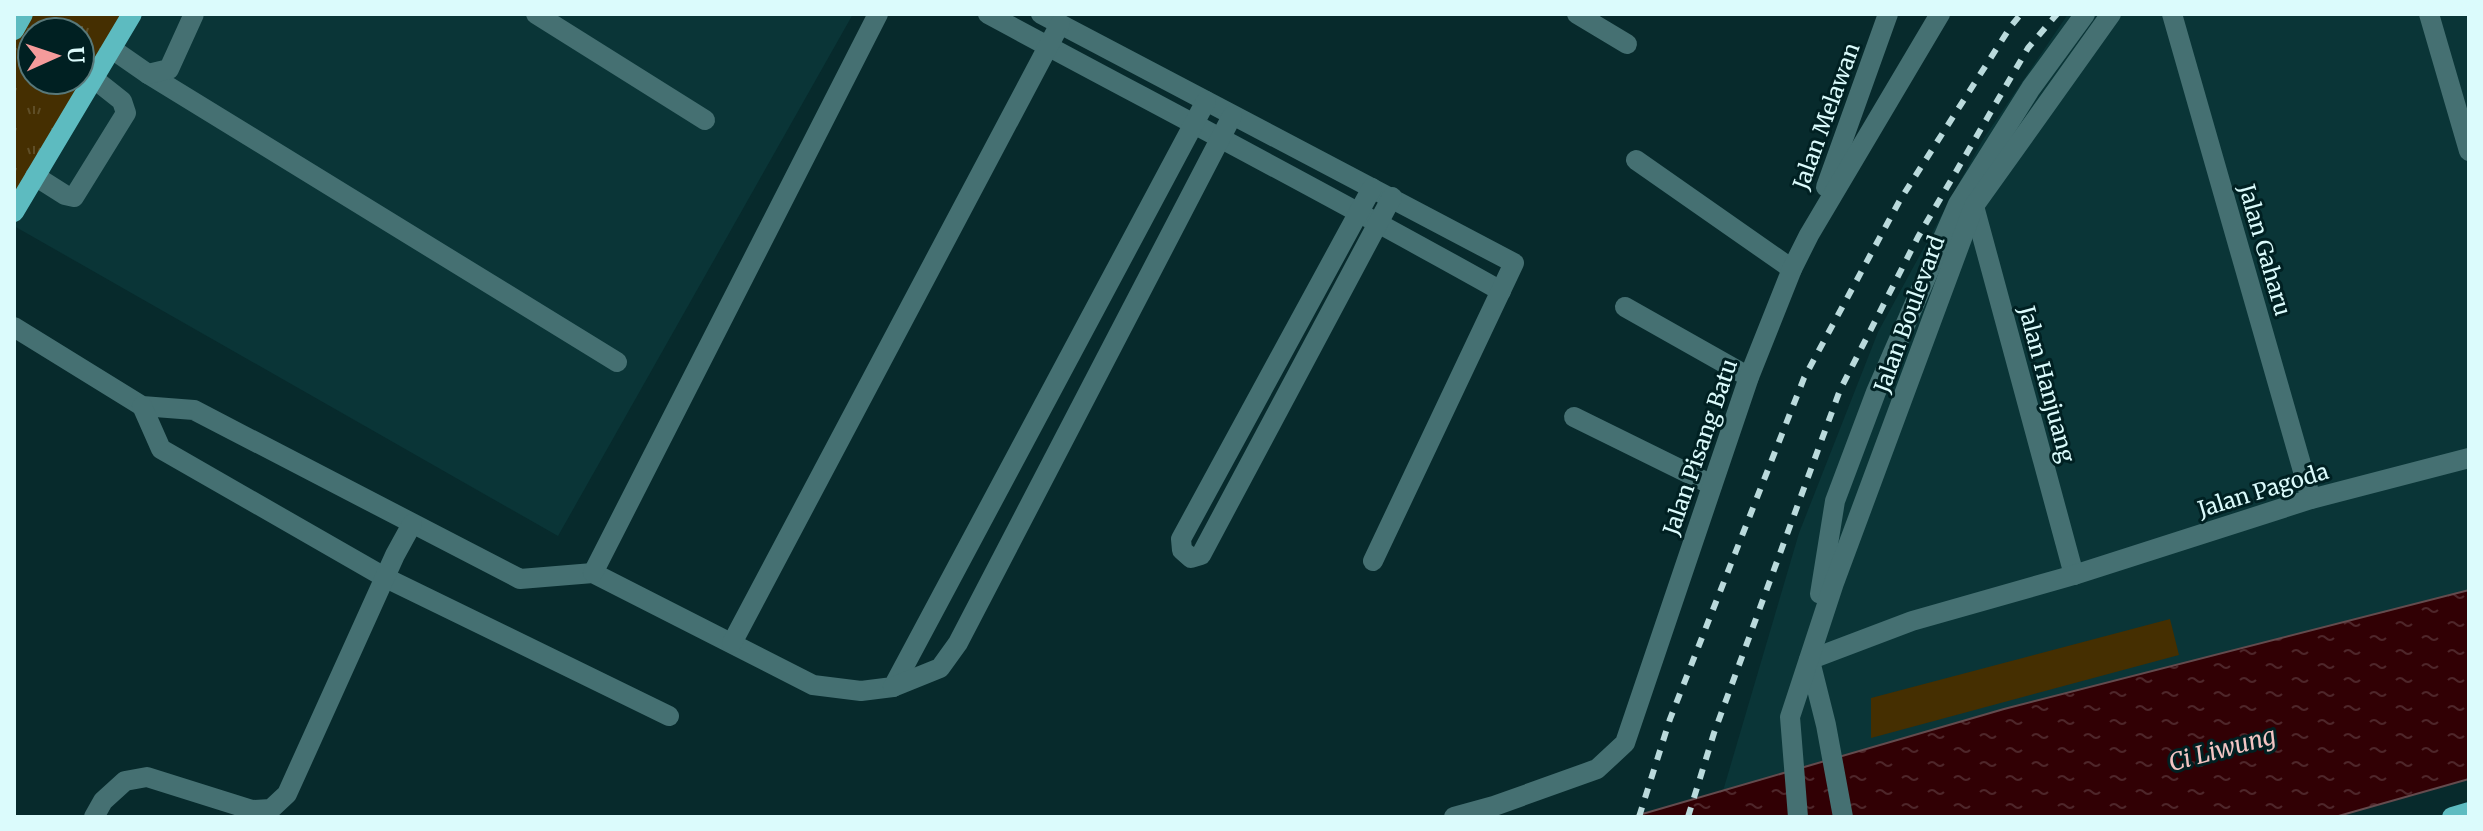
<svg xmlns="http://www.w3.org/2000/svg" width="2483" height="831" font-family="Merriweather,serif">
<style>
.built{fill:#0a3537}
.grass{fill:url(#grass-tufts);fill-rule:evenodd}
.green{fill:#452f01}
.water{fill:url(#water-ripples);stroke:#644b4e;stroke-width:2}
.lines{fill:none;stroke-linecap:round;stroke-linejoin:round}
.minor{stroke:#457072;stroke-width:20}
.major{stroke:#5dbbc0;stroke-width:20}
.rail{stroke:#badadc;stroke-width:6;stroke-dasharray:10 10;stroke-linecap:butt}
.labels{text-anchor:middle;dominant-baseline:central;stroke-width:6;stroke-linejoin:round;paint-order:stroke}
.street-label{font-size:22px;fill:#dbfbfc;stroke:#002022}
.water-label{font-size:24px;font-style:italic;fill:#f3c4c3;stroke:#002022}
</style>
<defs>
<pattern id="grass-tufts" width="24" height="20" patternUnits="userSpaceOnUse" patternTransform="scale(2)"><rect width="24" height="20" fill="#452f01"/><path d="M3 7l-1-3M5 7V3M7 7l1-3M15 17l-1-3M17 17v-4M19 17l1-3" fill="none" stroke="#5f4e27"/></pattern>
<pattern id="water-ripples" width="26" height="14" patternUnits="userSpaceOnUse" patternTransform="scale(2)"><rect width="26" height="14" fill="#310004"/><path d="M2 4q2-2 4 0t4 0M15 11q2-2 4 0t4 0" fill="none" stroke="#4e262a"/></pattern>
</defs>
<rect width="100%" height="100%" fill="#072a2c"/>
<g class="built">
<path d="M135 14H853L558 536 14 226Z"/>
<path d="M2068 14H2469V590L2004 709 1723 791 1799 533 1878 332 1982 141Z"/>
</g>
<path class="grass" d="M22 14H130L14 212V30ZM32 32H80V80H32Z"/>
<path class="green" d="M2170 619 2179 655 1871 738V698Z"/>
<path class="water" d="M2469 590V779L2335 817H1632L2004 709Z"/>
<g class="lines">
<g class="minor">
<path d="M536 14 705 120"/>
<path d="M988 14C1159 106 1332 196 1501 291"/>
<path d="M1041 14 1514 263 1373 561"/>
<path d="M1577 14 1627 44"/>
<path d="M2172 14 2311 499"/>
<path d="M2429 14 2469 151"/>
<path d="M112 49 148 74 617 362"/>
<path d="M148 74 169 69 194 14"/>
<path d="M1636 160 1792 269"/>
<path d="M35 176 65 195 74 197 126 113 122 101 93 78"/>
<path d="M1826 187 1888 14"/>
<path d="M1372 188 1181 539 1182 550 1191 558 1201 555 1392 197"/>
<path d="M1974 206 2074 575"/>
<path d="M1625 307 1749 377"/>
<path d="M14 327 142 406 194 410 520 579 593 573 813 685 861 691 893 687 1206 101"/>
<path d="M142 406 161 449 386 578 669 716"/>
<path d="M1574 417 1712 485"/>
<path d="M593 573 878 14"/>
<path d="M1820 594 1835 501 1876 392 1958 204 2031 88 2085 14"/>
<path d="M732 643 1060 24"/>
<path d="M1809 660 1912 621 2074 575 2311 499 2469 458"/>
<path d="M1810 661 1826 725 1843 817"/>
<path d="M893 687 940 668 958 643 1232 116"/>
<path d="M94 817 103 801 125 781 147 777 252 810 271 809 287 794 395 555 412 524"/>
<path d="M1454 817 1494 806 1597 769 1625 743 1749 377 1792 269 1809 235 1940 14"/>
<path d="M1798 817 1790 717 1834 583 1974 206 2111 14"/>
</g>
<g class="major">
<path d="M14 30 23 14"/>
<path d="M14 212 132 14"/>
<path d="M2452 817 2469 812"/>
</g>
<g class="rail">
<path d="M1639 817 1670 719 1804 378 1900 200 2011 26 2021 14"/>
<path d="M1688 817 1714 733 1840 390 1918 237 2028 48 2057 14"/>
</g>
</g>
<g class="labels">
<g class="street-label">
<text transform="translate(1826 116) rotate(-70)">Jalan Melawan</text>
<text transform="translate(2265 250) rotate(74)">Jalan Gaharu</text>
<text transform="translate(1909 314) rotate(-70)">Jalan Boulevard</text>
<text transform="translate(2047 384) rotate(75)">Jalan Hanjuang</text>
<text transform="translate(1700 447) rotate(-71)">Jalan Pisang Batu</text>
<text transform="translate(2263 490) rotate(-17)">Jalan Pagoda</text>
</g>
<g class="water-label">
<text transform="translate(2222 749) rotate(-15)">Ci Liwung</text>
</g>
</g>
<rect width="2483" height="831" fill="none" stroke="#dbfbfc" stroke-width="32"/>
<g transform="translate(56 56) rotate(87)"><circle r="38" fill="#002022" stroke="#587879" stroke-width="2"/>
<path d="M0-6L14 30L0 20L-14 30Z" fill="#f59b9b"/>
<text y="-12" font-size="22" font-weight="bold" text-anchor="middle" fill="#dbfbfc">U</text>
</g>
</svg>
